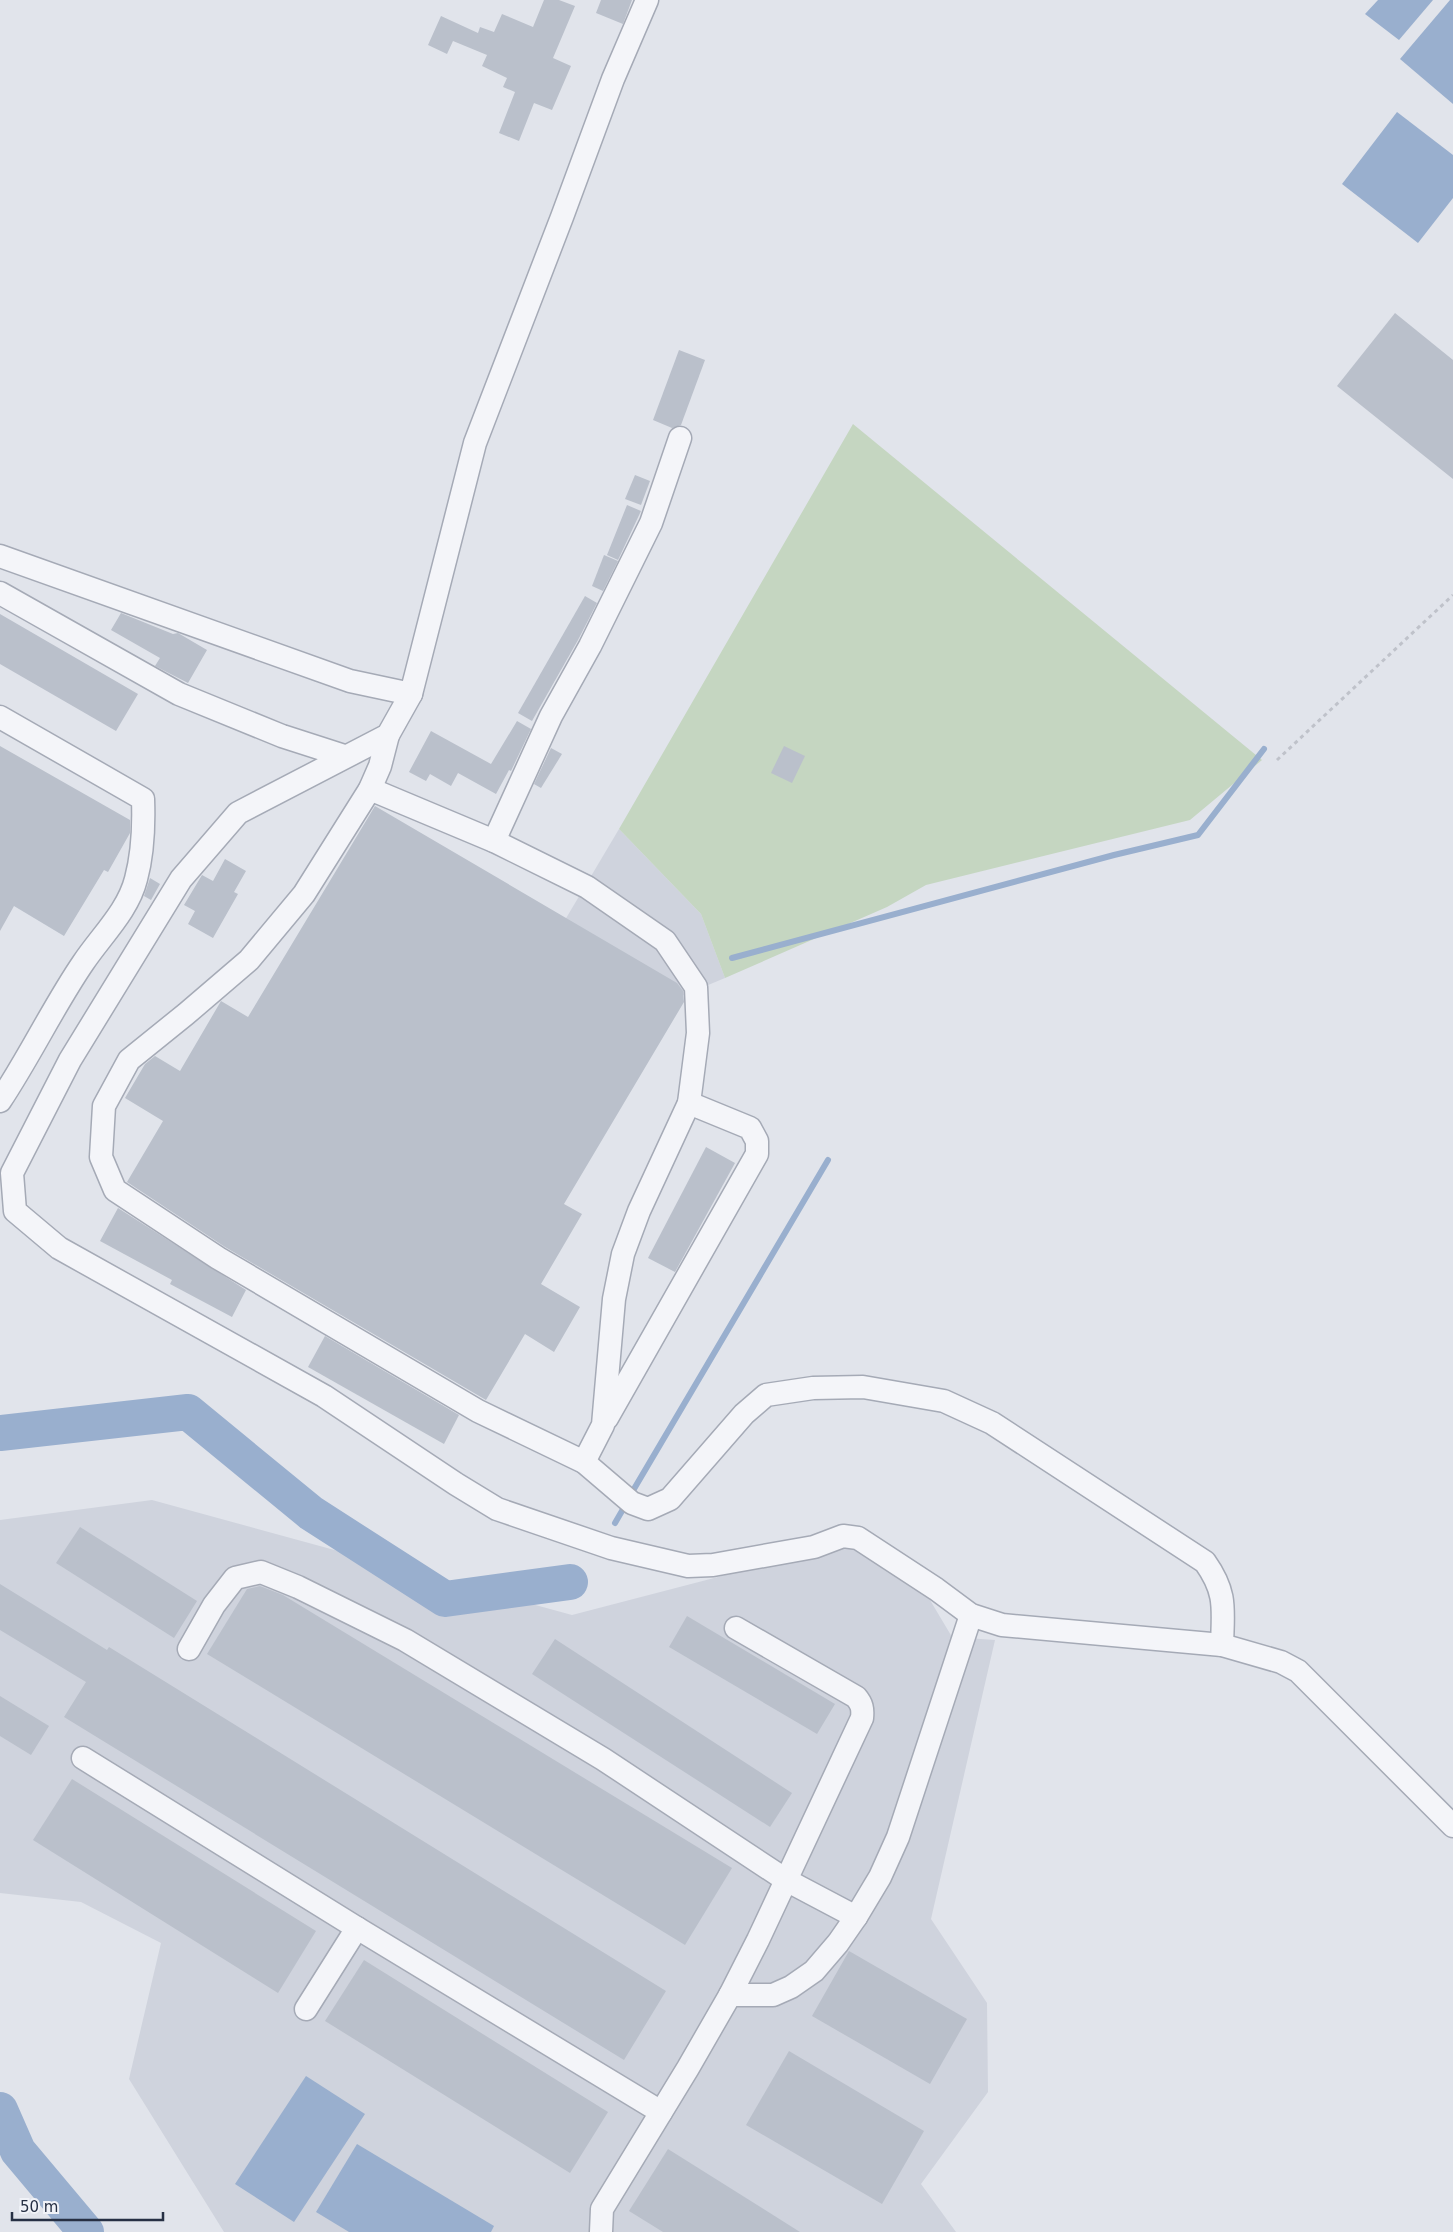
<svg xmlns="http://www.w3.org/2000/svg" width="1453" height="2232" font-family="'DejaVu Sans',sans-serif">
<style>
.built{fill:#cfd3dd}
.green{fill:#c5d6c1}
.water{fill:#99afce}
.lines{fill:none;stroke-linecap:round;stroke-linejoin:round}
.stream{stroke:#99afce;stroke-width:6}
.river{stroke:#99afce;stroke-width:36}
.building{fill:#bac0cb}
.minor-casing{stroke:#a5aab6;stroke-width:25}
.path{stroke:#bfc2ca;stroke-width:3;stroke-dasharray:4 4;stroke-linecap:butt}
.minor{stroke:#f4f5f9;stroke-width:22}
</style>
<rect width="100%" height="100%" fill="#e1e4eb"/>
<g class="built">
<path d="M619 829 701 914 725 978 467 1085Z"/>
<path d="M152 1500 572 1615 853 1542 927 1595 952 1637 995 1640 931 1919 987 2003 988 2092 921 2184 956 2232H224L129 2079 161 1943 81 1902 0 1893V1520Z"/>
</g>
<path class="green" d="M853 424 1262 760 1190 820 926 885 887 907 725 978 701 914 619 829Z"/>
<g class="water">
<path d="M1378 0H1433L1399 40 1365 14Z"/>
<path d="M1450 0H1453V104L1400 59Z"/>
<path d="M1397 112 1453 155V198L1418 243 1342 184Z"/>
<path d="M306 2076 365 2114 294 2222 235 2184Z"/>
<path d="M357 2144 494 2226 491 2232H349L316 2212Z"/>
</g>
<g class="lines">
<g class="stream">
<path d="M732 958 1114 855 1198 835 1264 749"/>
<path d="M631 1494 828 1160"/>
<path d="M615 1523 626 1504"/>
</g>
<g class="river">
<path d="M0 1433 188 1412 311 1513 445 1599 570 1582"/>
<path d="M0 2110 18 2151 86 2232"/>
</g>
</g>
<g class="building">
<path d="M544 0H559L575 6 553 58 571 66 552 110 534 103 519 141 499 133 515 92 503 87 507 78 482 66 487 55 453 41 447 54 428 45 441 16 478 33 480 27 494 32 502 14 533 27Z"/>
<path d="M601 0H632L623 24 596 13Z"/>
<path d="M1395 313 1453 360V479L1337 386Z"/>
<path d="M679 350 705 360 681 425 672 428 653 420Z"/>
<path d="M635 475 650 481 641 505 625 499Z"/>
<path d="M627 505 641 511 618 560 607 555Z"/>
<path d="M604 555 618 561 603 591 592 586Z"/>
<path d="M585 596 597 603 578 640 532 721 518 713Z"/>
<path d="M121 613 173 634 178 633 207 650 188 683 155 666 160 658 111 630Z"/>
<path d="M0 614 138 694 116 731 0 664Z"/>
<path d="M517 721 531 729 511 771 509 770 496 794 458 773 451 786 430 774 426 781 409 772 431 731 491 764Z"/>
<path d="M0 746 130 820V833L108 872 104 870 64 936 14 906 0 931Z"/>
<path d="M784 746 805 756 792 783 771 773Z"/>
<path d="M551 748 562 754 541 788 534 784Z"/>
<path d="M375 806 677 983 683 991 684 1002 564 1204 582 1214 541 1284 580 1307 554 1352 525 1334 486 1400 225 1247 127 1182 163 1121 125 1098 145 1064 155 1056 180 1071 221 1001 248 1017Z"/>
<path d="M225 859 246 871 234 892 238 894 213 938 188 924 195 911 184 905 202 875 213 881Z"/>
<path d="M150 878 160 884 151 900 144 896Z"/>
<path d="M706 1147 735 1163 675 1272 648 1258Z"/>
<path d="M118 1208 246 1290 232 1317 170 1284 172 1280 100 1241Z"/>
<path d="M325 1336 459 1415 444 1444 308 1367Z"/>
<path d="M80 1527 197 1601 174 1638 56 1563Z"/>
<path d="M0 1584 107 1650 109 1647 666 1991 624 2060 64 1717 86 1682 0 1630Z"/>
<path d="M260 1586 283 1595 732 1868 685 1945 207 1654 247 1589Z"/>
<path d="M687 1616 835 1704 817 1734 669 1647Z"/>
<path d="M555 1639 792 1793 770 1827 532 1674Z"/>
<path d="M0 1696 49 1726 31 1755 0 1736Z"/>
<path d="M72 1779 316 1931 278 1993 33 1840Z"/>
<path d="M849 1951 967 2019 930 2084 812 2016Z"/>
<path d="M364 1960 608 2112 570 2173 325 2021Z"/>
<path d="M789 2051 924 2131 882 2204 746 2125Z"/>
<path d="M668 2149 800 2232H663L629 2211Z"/>
</g>
<g class="lines">
<defs>
<g id="minor">
<path d="M647 0 613 79 562 217 475 443 411 694 388 735 238 813 181 879 70 1060 12 1173 15 1211 59 1248 324 1396 456 1484 497 1509 611 1548 688 1566 713 1565 814 1547 843 1536 858 1538 936 1589 971 1615 1002 1625 1222 1645 1281 1662 1298 1671 1453 1826"/>
<path d="M0 556 350 681 411 694"/>
<path d="M0 593 179 694 282 736 344 756"/>
<path d="M0 717 143 799C144 826 143 853 136 879 128 911 101 936 83 963 53 1007 30 1056 0 1101"/>
<path d="M388 735 380 766 370 789 304 894 249 960 186 1014 129 1060 104 1106 101 1157 115 1190 218 1258 478 1411 584 1462 632 1503 648 1509 670 1499 744 1414 766 1395 813 1388 863 1387 944 1401 992 1423 1205 1562C1227 1593 1223 1609 1222 1645"/>
<path d="M370 789 494 841 587 887 665 941 696 987 698 1033 689 1103 639 1211 623 1254 614 1299 603 1425 584 1462"/>
<path d="M494 841 551 716 590 646 651 523 680 438"/>
<path d="M607 1418 757 1154V1141L750 1128 689 1103"/>
<path d="M189 1649 214 1605 235 1578 261 1572 298 1587 405 1640 603 1759 786 1880 856 1917"/>
<path d="M83 1758 357 1928 661 2112"/>
<path d="M730 1995 758 1940 862 1718C863 1709 862 1704 856 1697L736 1628"/>
<path d="M306 2009 357 1928"/>
<path d="M601 2232 602 2209 688 2068 730 1995H773L791 1987 814 1971 838 1943 856 1917 880 1877 898 1837 971 1615"/>
</g>
</defs>
<use href="#minor" class="minor-casing"/>
<path class="path" d="M1277 760 1453 595"/>
<use href="#minor" class="minor"/>
</g>
<path d="M12 2212v8h151v-8" fill="none" stroke="#273044" stroke-width="2.5"/>
<text x="20" y="2212" font-size="15" fill="#273044" stroke="#f1f3f8" stroke-width="4" paint-order="stroke">50 m</text>
</svg>
